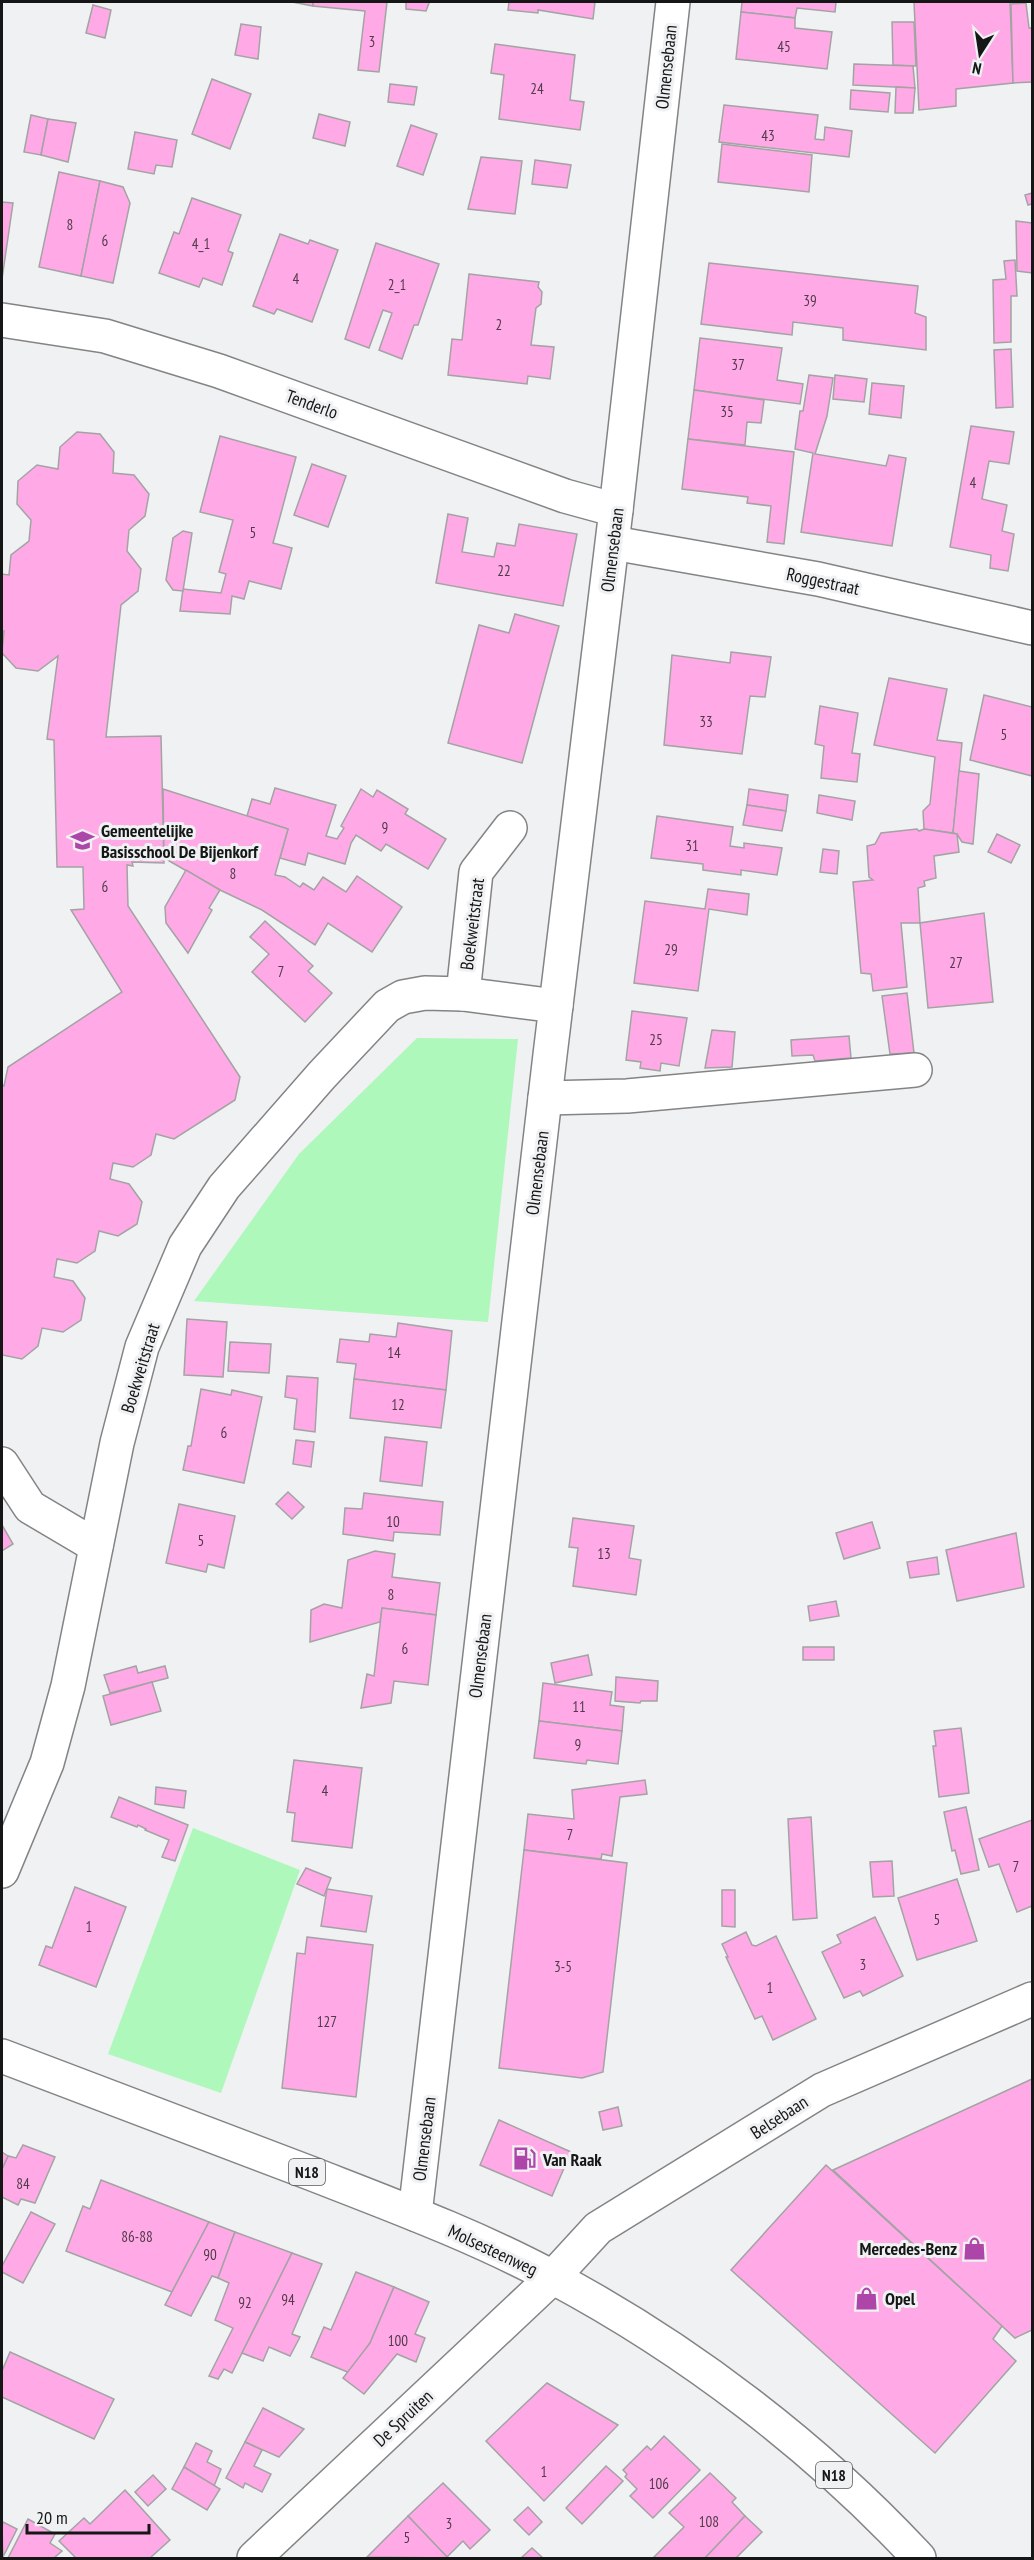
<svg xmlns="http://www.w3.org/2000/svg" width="1034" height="2560" font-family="'PT Sans Narrow',sans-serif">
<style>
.green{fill:#aef8bc}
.building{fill:#ffaae6;stroke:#a4a3a4;stroke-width:1.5}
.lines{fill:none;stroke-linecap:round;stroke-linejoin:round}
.street-casing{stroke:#838485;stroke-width:36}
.secondary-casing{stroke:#838485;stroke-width:36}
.primary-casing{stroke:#838485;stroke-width:36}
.street{stroke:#fff;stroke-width:33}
.secondary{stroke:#fff;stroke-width:33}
.primary{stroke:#fff;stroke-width:33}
.labels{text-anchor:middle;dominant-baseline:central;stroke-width:6;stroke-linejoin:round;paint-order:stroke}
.number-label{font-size:15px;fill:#503b4a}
.shield{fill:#eff1f2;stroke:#565858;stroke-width:1.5}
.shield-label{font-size:16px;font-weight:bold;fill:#151616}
.street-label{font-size:18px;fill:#151616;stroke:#eff1f2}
.poi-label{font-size:18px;font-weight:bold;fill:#151616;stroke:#eff1f2;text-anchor:start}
</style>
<rect width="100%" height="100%" fill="#eff1f2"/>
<g class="green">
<path d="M417 1038 518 1039 488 1322 194 1301 299 1154Z"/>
<path d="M193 1828 300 1870 221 2093 108 2054Z"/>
</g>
<g class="building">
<path d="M292 2H313V6Z"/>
<path d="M313 2H387L379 72 358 70 365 11 313 6Z"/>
<path d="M406 2H429V3L426 11 406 9Z"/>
<path d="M509 2H595L593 19 538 10V13L508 10Z"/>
<path d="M742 2H836L835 12 797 8 795 18 741 12Z"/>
<path d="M914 2H1010L1013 83 956 89V106L919 110Z"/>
<path d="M1026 3 1029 28H1032V82L1013 83 1011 4Z"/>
<path d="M93 5 111 10 105 38 86 33Z"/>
<path d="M741 12 795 18V28L832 32 827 69 736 59Z"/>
<path d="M892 22H914L916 66 893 65Z"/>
<path d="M241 24 261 27 258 59 235 55Z"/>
<path d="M495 44 575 55 570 100 584 102 580 130 499 119 504 75 491 73Z"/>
<path d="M854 64 913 66 915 88 853 85Z"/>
<path d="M212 79 251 94 230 149 192 134Z"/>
<path d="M390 84 417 87 414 105 388 102Z"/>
<path d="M896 87 915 88 913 113H895Z"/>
<path d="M851 90 890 93 888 112 850 109Z"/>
<path d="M724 105 818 115 815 139 824 140 825 127 852 131 849 157 719 142Z"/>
<path d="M319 114 350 122 345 146 313 138Z"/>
<path d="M31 115 48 119 41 155 24 152Z"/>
<path d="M48 119 76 123 68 162 41 155Z"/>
<path d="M411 125 437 134 423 175 397 166Z"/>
<path d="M135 132 177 140 172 167 156 165 154 174 128 169Z"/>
<path d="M722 144 812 155 809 192 718 182Z"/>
<path d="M481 157 522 161 515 214 468 209Z"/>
<path d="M535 160 571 165 567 188 532 184Z"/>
<path d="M59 172 100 181 81 276 39 267Z"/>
<path d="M100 181 123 187 130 203 113 283 81 276Z"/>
<path d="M1032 193V204L1028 205 1025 195Z"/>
<path d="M192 198 241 215 228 251 233 253 222 285 203 278 199 287 159 273 174 232 179 234Z"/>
<path d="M2 202 13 203 2 279Z"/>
<path d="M1016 221 1032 223V273L1017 271Z"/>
<path d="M280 234 308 244 310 240 338 250 312 322 277 309 274 314 253 306Z"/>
<path d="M376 243 439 264 418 325H414L402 359 379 350 392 313 383 310 369 348 345 339Z"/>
<path d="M1015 260 1017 296H1011V342L994 343 993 280 1006 279 1004 261Z"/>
<path d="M709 263 918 286 915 313 926 317V350L843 340V328L793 322 792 335 701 324Z"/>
<path d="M469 274 539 282 538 287 542 292 541 304 536 308 531 345 554 347 550 379 528 376 527 384 448 375 452 339 462 340Z"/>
<path d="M700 338 782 348 777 380 803 384 800 404 694 390Z"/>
<path d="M1011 349 1013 407 996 408 994 350Z"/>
<path d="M809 375 833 378 827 416 815 454 886 466 889 455 906 458 892 546 801 532 813 453 795 449 800 411H803Z"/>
<path d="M835 375 867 379 864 402 833 399Z"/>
<path d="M872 383 904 386 901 418 869 414Z"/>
<path d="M694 390 764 400 761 423 747 422 745 445 688 439Z"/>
<path d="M971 426 1014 432 1009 464 989 461 982 499 1007 505 1002 531 1014 534 1008 571 990 568 991 555 950 547Z"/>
<path d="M77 432 100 434 114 452 113 473 134 475 149 494 145 516 129 530 127 551 141 569 138 591 121 605 106 737 161 736 164 863 132 862 133 866 127 865 128 906 240 1077 235 1100 174 1139 156 1134 151 1155 133 1167 113 1163 110 1179 129 1184 142 1202 137 1224 118 1236 99 1231 95 1251 77 1263 57 1259 54 1277 73 1281 85 1298 81 1320 63 1332 42 1328 38 1346 22 1359 2 1355V1085L4 1086 8 1067 122 992 71 910 84 909 83 867H57L54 740 47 739 58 656 38 671 16 668 2 653 4 631H2V574L9 575 11 555 29 541 31 520 17 504 18 481 37 465 58 469 60 447Z"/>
<path d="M220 436 296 457 273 543 292 548 281 589 249 581 244 599 232 596 230 614 180 611 183 589 221 593 226 574 219 572 233 520 200 512Z"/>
<path d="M688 439 794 452 784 544 767 542 771 506 747 503 748 497 682 489Z"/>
<path d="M312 464 346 476 328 527 294 515Z"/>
<path d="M448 514 468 518 462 552 494 557 497 543 515 546 519 524 577 534 563 606 436 583Z"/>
<path d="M183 531 192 533 183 591 173 590 166 580 173 538Z"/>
<path d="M515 614 559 626 522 763 448 743 479 625 509 633Z"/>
<path d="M731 652 771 657 765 697 750 696 742 754 664 745 672 655 730 663Z"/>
<path d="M889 678 947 689 937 740 962 743 953 833 924 829 923 811 930 804 935 757 874 745Z"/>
<path d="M984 695 1032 707V776L970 760Z"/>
<path d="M820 706 858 713 852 753 860 754 857 782 821 778 824 746 815 744Z"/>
<path d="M959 771 979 774 973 844 962 842 957 834 953 833Z"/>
<path d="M275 788 336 805 326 836 337 839 344 828 341 826 361 789 373 797 377 790 408 809 405 814 446 839 428 869 386 844 381 851 356 835 351 843 345 864 308 853 305 865 280 858 288 829 247 816 252 799 270 804Z"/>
<path d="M163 789 288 829 275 875 285 877 300 887 303 883 314 890 323 877 346 892 357 876 402 907 372 952 328 923 315 945 262 910 220 890 164 858Z"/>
<path d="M749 789 788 795 786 811 747 805Z"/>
<path d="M819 795 855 801 852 820 817 813Z"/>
<path d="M747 805 786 811 782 831 743 825Z"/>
<path d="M657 816 733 827 730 846 744 848V843L782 848 777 875 741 870V875L703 870V864L651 858Z"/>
<path d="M917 829 919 831 924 829 957 834 959 852 934 856 936 878 924 881 925 886 918 888 920 923H901L907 987 873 991 871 974 861 973 853 882 873 880 869 877 867 846 875 844 881 833Z"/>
<path d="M997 834 1020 845 1011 863 988 852Z"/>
<path d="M823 849 839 851 837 874 820 872Z"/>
<path d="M186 870 220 890 209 908 212 910 188 953 166 923 165 907Z"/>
<path d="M708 889 749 894 747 915 709 909 698 991 634 983 645 901 705 909Z"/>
<path d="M984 913 993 1002 928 1008 920 923Z"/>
<path d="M265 921 313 966 308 971 332 993 305 1022 252 972 269 954 250 937Z"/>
<path d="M907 993 914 1053 890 1054 882 996Z"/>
<path d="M632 1011 687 1018 679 1066 661 1063 660 1071 640 1068 641 1062 626 1060Z"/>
<path d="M712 1030 735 1032 732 1067 705 1068Z"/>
<path d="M849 1036 851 1058 815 1061 813 1055 792 1056 791 1040Z"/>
<path d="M187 1319 227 1322 223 1377 184 1375Z"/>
<path d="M398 1323 452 1331 446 1390 354 1379 356 1364 337 1362 340 1339 369 1342 370 1334 396 1337Z"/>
<path d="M230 1342 271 1344 269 1373 228 1371Z"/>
<path d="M287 1376 318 1378 315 1432 294 1429 297 1399 285 1397Z"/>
<path d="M354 1379 446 1390 441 1428 350 1418Z"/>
<path d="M201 1389 231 1395 232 1390 262 1397 244 1483 183 1470 188 1446H191Z"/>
<path d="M385 1437 427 1442 422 1486 380 1481Z"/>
<path d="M296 1440 314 1442 311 1467 293 1464Z"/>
<path d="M288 1492 304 1507 292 1519 276 1504Z"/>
<path d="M364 1493 443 1502 440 1535 394 1532 393 1541 343 1534 345 1508 362 1509Z"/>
<path d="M179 1504 235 1516 224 1568 208 1564 206 1572 166 1563Z"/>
<path d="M573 1518 634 1526 629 1558 641 1560 636 1595 573 1586 578 1548 569 1547Z"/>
<path d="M872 1522 880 1548 844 1559 836 1533Z"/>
<path d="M2 1525 13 1544 2 1551Z"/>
<path d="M1016 1533 1024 1587 957 1601 946 1550Z"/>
<path d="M375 1551 395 1554 392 1577 440 1583 436 1615 382 1608 380 1622 310 1642 311 1610 324 1604 342 1608 348 1560Z"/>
<path d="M937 1557 939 1574 910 1578 907 1562Z"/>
<path d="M836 1601 839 1616 810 1621 808 1606Z"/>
<path d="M382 1608 436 1615 428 1685 394 1681 391 1703 361 1708 367 1674 374 1676Z"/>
<rect x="803" y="1647" width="31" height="13"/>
<path d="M588 1655 592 1675 555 1683 551 1663Z"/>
<path d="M136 1666 138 1673 165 1666 168 1678 110 1693 104 1675Z"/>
<path d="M616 1677 658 1681 657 1701H641L640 1703 615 1701Z"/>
<path d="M152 1682 161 1711 111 1725 103 1696Z"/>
<path d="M543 1683 612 1692 610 1705 624 1707 622 1731 539 1721Z"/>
<path d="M539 1721 622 1731 618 1764 587 1760 586 1764 534 1758Z"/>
<path d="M961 1728 969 1793 939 1797 933 1746H936L934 1731Z"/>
<path d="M294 1760 362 1768 352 1848 292 1841 295 1813 287 1812Z"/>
<path d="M645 1780 647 1794 620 1797 612 1856 602 1854 601 1859 524 1850 528 1814 574 1819 572 1790Z"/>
<path d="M156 1787 186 1791 184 1808 155 1804Z"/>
<path d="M119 1797 188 1825 175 1861 162 1857 169 1840 145 1830 146 1829 138 1825 137 1827 111 1817Z"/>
<path d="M966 1807 979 1870 961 1874 955 1850 952 1851 944 1812Z"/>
<path d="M811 1817 817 1918 793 1920 788 1819Z"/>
<path d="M1032 1820V1906L1017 1912 999 1864 989 1867 979 1839Z"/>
<path d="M524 1850 627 1863 603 2072 582 2078 499 2068Z"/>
<path d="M892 1861 894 1896 873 1897 870 1862Z"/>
<path d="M306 1868 331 1878 324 1896 297 1884Z"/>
<path d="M957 1879 977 1941 917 1960 898 1898Z"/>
<path d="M75 1887 126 1907 96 1987 39 1965 46 1946 52 1948Z"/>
<path d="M327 1889 372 1896 366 1932 321 1926Z"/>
<path d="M722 1890H735V1927L722 1926Z"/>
<path d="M875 1917 903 1976 863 1996 860 1991 844 1998 822 1952 841 1943 837 1935Z"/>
<path d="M746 1932 752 1945 756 1946 776 1936 816 2019 773 2040 762 2016 755 2019 726 1957H728L722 1944Z"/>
<path d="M307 1937 373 1945 356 2097 282 2088 297 1953 305 1954Z"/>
<path d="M1032 2079V2330L1015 2338 833 2170Z"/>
<path d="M618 2107 622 2126 603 2130 599 2112Z"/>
<path d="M499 2120 571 2152 552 2196 480 2165Z"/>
<path d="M23 2145 55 2157 35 2203 21 2199 18 2205 2 2197V2169L8 2156 16 2158Z"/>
<path d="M2 2152 8 2156 2 2169Z"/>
<path d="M826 2165 1002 2326 993 2339 1016 2361 935 2453 731 2270Z"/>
<path d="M101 2180 209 2222 172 2292 66 2251 83 2206 90 2209Z"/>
<path d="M31 2212 55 2224 23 2283 2 2272V2266Z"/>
<path d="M209 2222 235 2232 218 2278 212 2276 191 2316 165 2305Z"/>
<path d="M235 2232 292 2253 232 2373 224 2369 218 2379 209 2376 233 2328 215 2320 229 2283 218 2278Z"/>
<path d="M292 2253 322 2264 292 2334 300 2337 290 2356 269 2347 263 2361 242 2353Z"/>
<path d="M356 2272 394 2287 370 2343 350 2373 311 2357 324 2327 331 2330Z"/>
<path d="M394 2287 429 2302 415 2334 425 2338 416 2362 397 2354 364 2394 343 2378 370 2343Z"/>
<path d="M10 2352 114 2399 94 2439 2 2397V2371Z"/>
<path d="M547 2383 618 2425 544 2501 486 2441Z"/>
<path d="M263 2408 304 2429 279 2457 245 2442Z"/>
<path d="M664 2436 700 2470 653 2518 630 2496 637 2489 625 2477 627 2474 623 2470 647 2446 651 2450Z"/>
<path d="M245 2442 262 2450 254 2466 271 2474 262 2492 245 2483 243 2488 226 2478Z"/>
<path d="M196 2443 212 2451 207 2462 221 2469 214 2486 184 2467Z"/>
<path d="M606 2466 623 2481 582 2524 566 2508Z"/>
<path d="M184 2467 220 2489 207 2510 172 2489Z"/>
<path d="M710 2473 736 2498 732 2502 745 2516 705 2558H653L684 2527 669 2513Z"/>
<path d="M153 2475 166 2489 148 2506 135 2492Z"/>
<path d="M443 2483 490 2530 470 2549 463 2541 447 2557 408 2516Z"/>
<path d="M125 2490 170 2540 150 2558H76L59 2541 84 2518 90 2524Z"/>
<path d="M528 2507 542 2522 529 2535 514 2520Z"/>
<path d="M408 2516 447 2557 449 2558 367 2557Z"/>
<path d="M745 2516 762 2532 736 2558H705Z"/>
<path d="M28 2519 55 2534 50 2543 62 2551 54 2558H8Z"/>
<path d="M3 2522 17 2529 3 2557 2 2526Z"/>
<path d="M532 2548 543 2558H521Z"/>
</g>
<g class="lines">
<defs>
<g id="street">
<path d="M2 320 105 336 219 371 565 496 616 510"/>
<path d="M613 543 818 579 1032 628"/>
<path d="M463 994 476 872 510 828"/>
<path d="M545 1098 627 1096 915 1070"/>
<path d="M2 1464 30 1507 96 1546"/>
<path d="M2 1871 47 1763 68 1686 117 1443 142 1347 185 1246 224 1187 322 1075 387 1006 403 997 425 993 463 994 556 1006"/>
<path d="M254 2558 553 2277 598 2228 822 2090 1032 1999"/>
</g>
<path id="secondary" d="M415 2214 550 1055 616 510 673 2"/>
<path id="primary" d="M2 2056C104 2094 207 2133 310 2173 392 2205 476 2236 554 2278 687 2349 816 2447 919 2558"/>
</defs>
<use href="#street" class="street-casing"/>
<use href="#secondary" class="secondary-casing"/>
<use href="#primary" class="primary-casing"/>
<use href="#street" class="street"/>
<use href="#secondary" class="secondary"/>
<use href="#primary" class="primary"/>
</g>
<defs>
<symbol id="school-bare" viewBox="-9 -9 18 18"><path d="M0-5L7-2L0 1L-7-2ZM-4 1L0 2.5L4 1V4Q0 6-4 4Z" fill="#ae46aa" stroke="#eff1f2" stroke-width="2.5" paint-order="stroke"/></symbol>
<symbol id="fuel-bare" viewBox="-9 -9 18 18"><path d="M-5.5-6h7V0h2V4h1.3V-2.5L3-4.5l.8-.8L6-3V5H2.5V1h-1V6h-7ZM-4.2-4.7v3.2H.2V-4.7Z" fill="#ae46aa" stroke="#eff1f2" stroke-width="2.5" paint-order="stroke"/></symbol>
<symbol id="shop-bare" viewBox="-9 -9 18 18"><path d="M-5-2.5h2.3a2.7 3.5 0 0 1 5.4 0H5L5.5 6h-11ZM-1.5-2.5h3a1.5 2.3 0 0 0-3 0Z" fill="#ae46aa" stroke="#eff1f2" stroke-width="2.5" paint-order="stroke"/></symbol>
</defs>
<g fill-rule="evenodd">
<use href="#school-bare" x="66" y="824" width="33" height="33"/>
<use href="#fuel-bare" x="508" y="2142" width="33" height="33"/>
<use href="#shop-bare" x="958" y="2232" width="33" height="33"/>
<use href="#shop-bare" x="850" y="2282" width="33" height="33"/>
</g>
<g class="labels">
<g class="number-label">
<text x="372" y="41">3</text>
<text x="784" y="46">45</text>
<text x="537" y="88">24</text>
<text x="768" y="135">43</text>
<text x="70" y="224">8</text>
<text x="105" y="240">6</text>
<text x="201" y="243">4_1</text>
<text x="296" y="278">4</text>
<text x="397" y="284">2_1</text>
<text x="810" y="300">39</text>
<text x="499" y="324">2</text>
<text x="738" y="364">37</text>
<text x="727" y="411">35</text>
<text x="973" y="482">4</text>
<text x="253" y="532">5</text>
<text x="504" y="570">22</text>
<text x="706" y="721">33</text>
<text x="1004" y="734">5</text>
<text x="385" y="827">9</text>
<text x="692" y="845">31</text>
<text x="233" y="873">8</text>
<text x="105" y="886">6</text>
<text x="671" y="949">29</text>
<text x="956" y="962">27</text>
<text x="281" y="971">7</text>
<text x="656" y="1039">25</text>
<text x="394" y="1352">14</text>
<text x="398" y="1404">12</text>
<text x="224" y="1432">6</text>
<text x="393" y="1521">10</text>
<text x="201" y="1540">5</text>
<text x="604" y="1553">13</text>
<text x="391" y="1594">8</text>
<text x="405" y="1648">6</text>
<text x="579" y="1706">11</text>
<text x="578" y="1744">9</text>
<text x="325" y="1790">4</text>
<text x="570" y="1834">7</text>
<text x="1016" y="1866">7</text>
<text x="937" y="1919">5</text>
<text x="89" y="1926">1</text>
<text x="863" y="1964">3</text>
<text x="563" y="1966">3-5</text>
<text x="770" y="1987">1</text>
<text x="327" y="2021">127</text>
<text x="23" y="2183">84</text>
<text x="137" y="2236">86-88</text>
<text x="210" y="2254">90</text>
<text x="288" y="2299">94</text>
<text x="245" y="2302">92</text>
<text x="398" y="2340">100</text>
<text x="544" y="2471">1</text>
<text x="659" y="2483">106</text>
<text x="709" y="2521">108</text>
<text x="449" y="2523">3</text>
<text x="407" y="2537">5</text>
</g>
<g class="shield">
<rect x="289" y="2159" width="36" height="26" rx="4.5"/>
<rect x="816" y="2462" width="36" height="26" rx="4.5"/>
</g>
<g class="shield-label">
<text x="307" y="2172">N18</text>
<text x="834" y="2475">N18</text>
</g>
<g class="street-label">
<text transform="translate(666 67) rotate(-84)">Olmensebaan</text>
<text transform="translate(312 404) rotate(20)">Tenderlo</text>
<text transform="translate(612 550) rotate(-83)">Olmensebaan</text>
<text transform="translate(823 581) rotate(12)">Roggestraat</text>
<text transform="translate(472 924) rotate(-83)">Boekweitstraat</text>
<text transform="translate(537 1173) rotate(-83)">Olmensebaan</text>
<text transform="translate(140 1368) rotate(-73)">Boekweitstraat</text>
<text transform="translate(480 1656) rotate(-83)">Olmensebaan</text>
<text transform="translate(779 2117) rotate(-33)">Belsebaan</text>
<text transform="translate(424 2139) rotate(-83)">Olmensebaan</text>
<text transform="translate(493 2250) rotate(25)">Molsesteenweg</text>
<text transform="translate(403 2418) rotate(-43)">De Spruiten</text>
</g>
<g class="poi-label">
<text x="101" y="830">Gemeentelijke<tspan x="101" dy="21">Basisschool De Bijenkorf</tspan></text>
<text x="543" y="2159">Van Raak</text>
<text x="957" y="2248" text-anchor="end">Mercedes-Benz</text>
<text x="885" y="2298">Opel</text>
</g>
</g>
<rect width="1034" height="2560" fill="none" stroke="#151616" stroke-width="6"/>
<g transform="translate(980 54) rotate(192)" stroke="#eff1f2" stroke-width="4.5" paint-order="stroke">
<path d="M0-4.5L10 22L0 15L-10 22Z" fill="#151616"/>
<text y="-9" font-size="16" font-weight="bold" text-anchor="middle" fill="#151616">N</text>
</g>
<path d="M27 2524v9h122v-9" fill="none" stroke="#151616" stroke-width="3"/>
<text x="36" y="2524" font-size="18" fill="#151616" stroke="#eff1f2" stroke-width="4.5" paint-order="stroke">20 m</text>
</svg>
